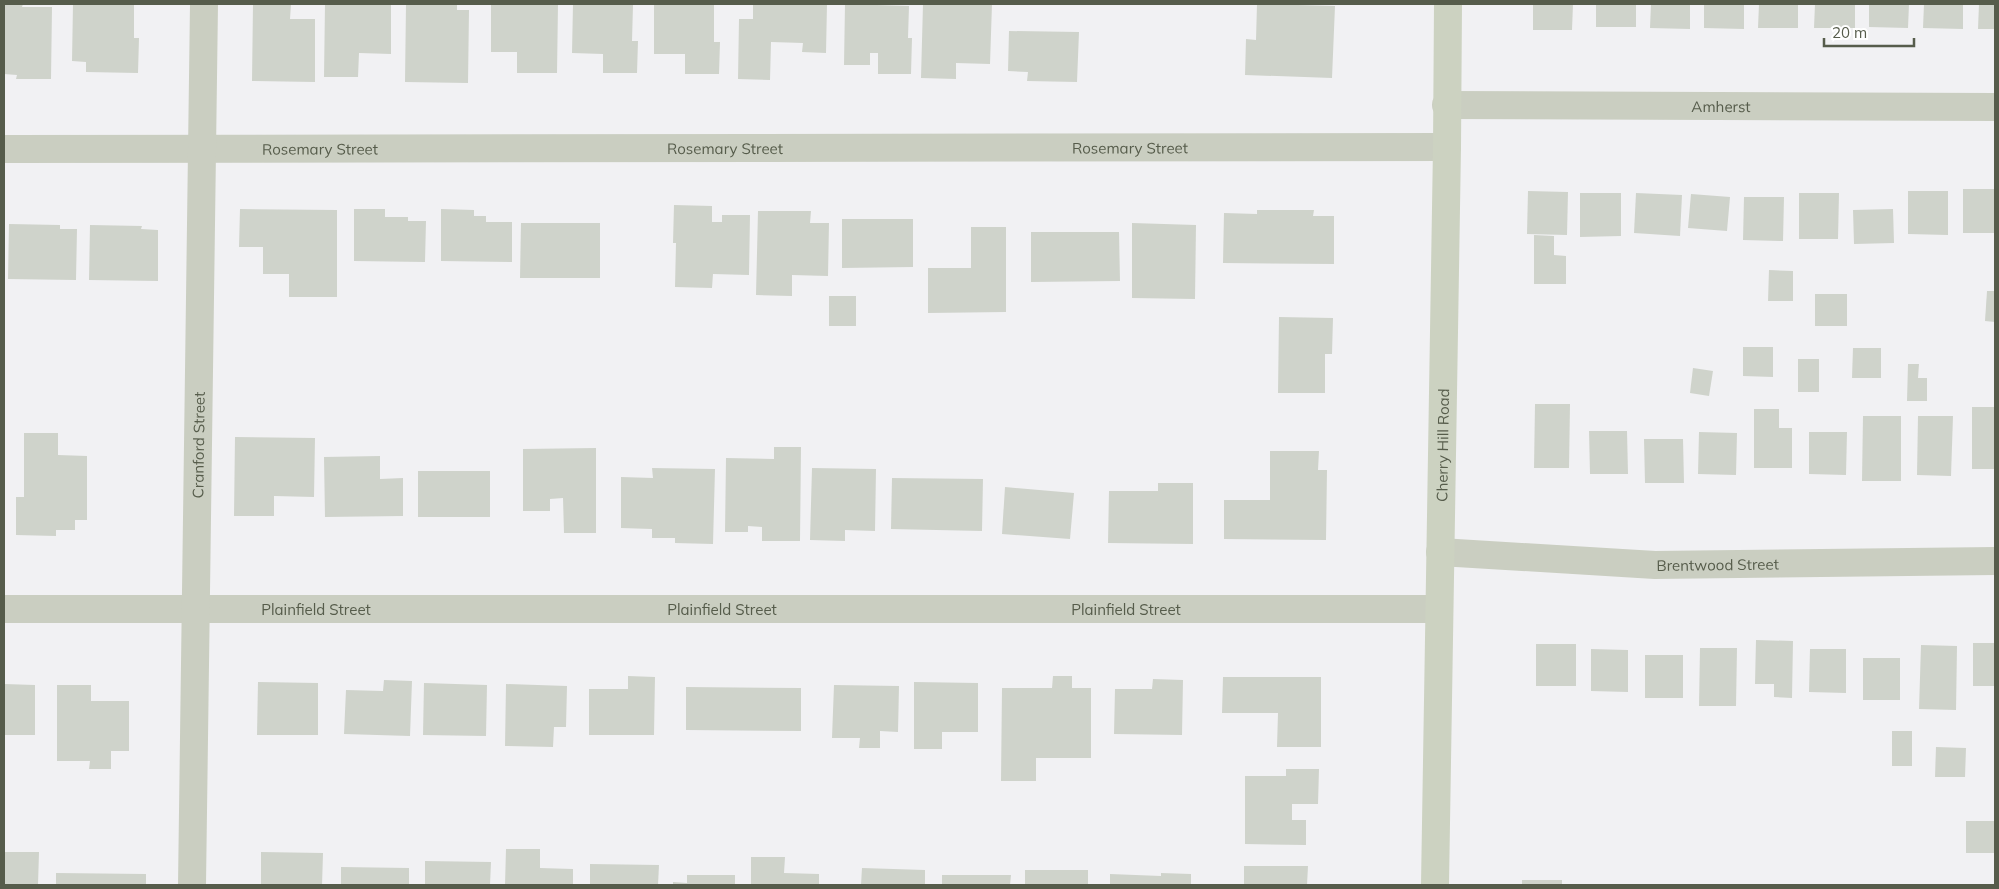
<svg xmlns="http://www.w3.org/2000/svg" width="1999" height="889" font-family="Mulish,sans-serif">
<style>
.building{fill:#cfd3cb}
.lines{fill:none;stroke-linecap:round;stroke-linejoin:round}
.street{stroke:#cacec1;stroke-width:28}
.secondary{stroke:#ccd2c1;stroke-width:28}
.labels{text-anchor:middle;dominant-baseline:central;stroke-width:4;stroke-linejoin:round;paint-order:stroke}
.street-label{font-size:15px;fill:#565c4b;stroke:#fff}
</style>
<rect width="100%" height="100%" fill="#f1f1f3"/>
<g class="building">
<path d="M4 4H23L22 7H52L51 79H16L17 75 4 74Z"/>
<path d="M73 4H134V38H139L138 73 86 72V62L72 61Z"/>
<path d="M253 4H291L290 19H315V82L252 81Z"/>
<path d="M325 4H391V54L359 53 358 77H324Z"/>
<path d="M406 4H457V10H469L468 83 405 82Z"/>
<path d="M491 4H558L557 73H517V52H491Z"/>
<path d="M573 4 633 5 632 41H638L637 73H603V54L572 53Z"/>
<path d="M654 4 714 5V42H720L719 74H685V54H654Z"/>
<path d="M753 4H827L826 53 802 52 803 43 771 42 770 80 738 79 739 19H753Z"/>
<path d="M845 4 909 6 908 38H912L911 74H878V53H870V65H844Z"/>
<path d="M923 4H992L990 64 956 63V79L921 78Z"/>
<path d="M1257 4 1335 6 1332 78 1245 75 1246 39 1256 40Z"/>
<path d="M1533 4H1573L1572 30H1533Z"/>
<rect x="1596" y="4" width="40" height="23"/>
<path d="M1651 4H1690V29L1650 28Z"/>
<path d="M1704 4H1744V29L1704 28Z"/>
<path d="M1759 4H1798V28H1758Z"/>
<path d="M1815 4H1855V28H1814Z"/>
<path d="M1869 4H1909L1908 28 1869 27Z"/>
<path d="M1924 4H1963V29L1923 28Z"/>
<path d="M1979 4H1995V29H1978Z"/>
<path d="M1009 31 1079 32 1077 82 1027 81 1028 72 1008 71Z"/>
<rect x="1963" y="189" width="32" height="44"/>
<path d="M1528 191 1568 192 1567 235 1527 234Z"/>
<path d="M1908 191H1948V235L1908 234Z"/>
<path d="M1580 193H1621V236L1580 237Z"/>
<path d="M1636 193 1682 195 1680 236 1634 233Z"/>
<path d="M1799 193H1839L1838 239H1799Z"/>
<path d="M1691 194 1730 197 1727 231 1688 228Z"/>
<path d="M1744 197H1784L1783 241 1743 240Z"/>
<path d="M674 205 712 206V222H722V215H750L749 275 713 274 712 288 675 287 676 243H673Z"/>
<path d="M240 209 337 210V297H289V274H263V247H239Z"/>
<path d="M354 209H385V217H408V221H426L425 262 354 261Z"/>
<path d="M441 209 474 210V216H486V222H512V262L441 261Z"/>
<path d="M1893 209 1894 243 1854 244 1853 210Z"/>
<path d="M1257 210H1314L1313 216H1334V264L1223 263 1224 213 1257 214Z"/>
<path d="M758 211H811L810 223H829L828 276 792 275V296L756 295Z"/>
<path d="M842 219H913V267L842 268Z"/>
<path d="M521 223H600V278H520Z"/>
<path d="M1132 223 1196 225 1195 299 1132 298Z"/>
<path d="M9 224 60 225V229H77L76 280 8 279Z"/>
<path d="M90 225 142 226 141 229 158 230V281L89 280Z"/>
<path d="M971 227H1006V312L928 313V268H971Z"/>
<path d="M1031 232H1119L1120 281 1031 282Z"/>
<path d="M1534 235 1554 236V255L1566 256V284H1534Z"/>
<path d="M1769 270 1793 271V301H1768Z"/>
<path d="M1987 291H1995V322L1985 321Z"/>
<rect x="1815" y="294" width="32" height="32"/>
<rect x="829" y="296" width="27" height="30"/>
<path d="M1279 317 1333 318 1332 354H1325V393H1278Z"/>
<path d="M1743 347H1773V377L1743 376Z"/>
<path d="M1853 348H1881V378H1852Z"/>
<rect x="1798" y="359" width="21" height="33"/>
<path d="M1908 364H1919L1918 378H1927V401H1907Z"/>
<path d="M1693 368 1713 371 1709 396 1690 393Z"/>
<path d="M1535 404H1570L1569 468H1534Z"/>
<rect x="1972" y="407" width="23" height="62"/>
<path d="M1754 409H1779V428H1792V468H1754Z"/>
<path d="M1863 416H1901V481H1862Z"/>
<path d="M1918 416H1953L1951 476 1917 475Z"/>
<path d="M1589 431H1627L1628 474H1590Z"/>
<path d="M1699 432 1737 433 1736 475 1698 474Z"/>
<path d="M1809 432H1847L1846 475 1809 474Z"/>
<path d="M24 433H58V455L87 456V520H75V530H56V536L16 535V497H24Z"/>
<path d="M235 437 315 438 314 497 274 496V516H234Z"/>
<path d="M1644 439H1683L1684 483H1645Z"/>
<path d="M774 447H801L800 541H762V527L748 526V532H725L726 458 774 459Z"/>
<path d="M596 448V533H564L563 498 550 499V511H523V449Z"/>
<path d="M1270 451H1319L1318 470H1327L1326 540 1224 539V500H1270Z"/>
<path d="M380 456V479L403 478V516L325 517 324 457Z"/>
<path d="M652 468 715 469 713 544 675 543V538H652V529L621 528V477L653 478Z"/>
<path d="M812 468 876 469 875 531 845 530V541L810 540Z"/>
<rect x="418" y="471" width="72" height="46"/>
<path d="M892 478 983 479 982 531 891 529Z"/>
<path d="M1158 483H1193V544L1108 543 1109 491H1158Z"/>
<path d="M1005 487 1074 493 1070 539 1002 534Z"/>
<path d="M1756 640 1793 641 1792 698 1774 697V684H1755Z"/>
<rect x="1973" y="643" width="22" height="43"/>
<rect x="1536" y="644" width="40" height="42"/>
<path d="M1921 645 1957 646 1956 710 1919 709Z"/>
<path d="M1700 648H1737L1736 706H1699Z"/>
<path d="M1591 649 1628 650V692L1591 691Z"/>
<path d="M1810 649H1846V693L1809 692Z"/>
<rect x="1645" y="655" width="38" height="43"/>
<rect x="1863" y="658" width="37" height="42"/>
<path d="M628 676 655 677 654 735H589V689H628Z"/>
<path d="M1053 676H1072V688H1091V758H1036V781H1001L1002 688H1052Z"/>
<path d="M1223 677H1321V747H1277L1278 713H1222Z"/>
<path d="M1153 679 1183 680 1182 735 1114 734 1115 689H1152Z"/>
<path d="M384 680 412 681 410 736 344 734 346 690 383 691Z"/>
<path d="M258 682 318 683V735H257Z"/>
<path d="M914 682 978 683V732H942V749H914Z"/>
<path d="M424 683 487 685 486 736 423 735Z"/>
<path d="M4 684 35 685V735H4Z"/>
<path d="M506 684 567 686 566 727H554L553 747 505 746Z"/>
<path d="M57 685H91V701H129V751H111V769H89L90 761H57Z"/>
<path d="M834 685 899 686 898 732 880 731V748H859L860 738H832Z"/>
<path d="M686 687 801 688V731L686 730Z"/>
<rect x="1892" y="731" width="20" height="35"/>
<path d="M1936 747 1966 748 1965 777H1935Z"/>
<path d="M1286 769H1319L1318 804H1292V820H1306V845L1245 844V776H1286Z"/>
<path d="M1966 821H1995L1994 853H1966Z"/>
<path d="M506 849H540V868L573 869V885H505Z"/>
<path d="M4 852H39L38 885H4Z"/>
<path d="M261 852 323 853 322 885H261Z"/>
<path d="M751 857H785L784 873 819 874V885H751Z"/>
<path d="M425 861 491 862 490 885H425Z"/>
<path d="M590 864 659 865 658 885H590Z"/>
<path d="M1244 866H1308L1307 885H1244Z"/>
<path d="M341 867 409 868V885H341Z"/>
<path d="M862 868 925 870V885H861Z"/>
<rect x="1025" y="870" width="63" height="15"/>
<path d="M56 873 146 874V885H56Z"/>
<path d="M1161 873 1191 874V885H1110V874L1161 876Z"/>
<path d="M687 875H735V885H673V882L687 883Z"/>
<path d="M942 875H1011L1010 885H942Z"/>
<rect x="1522" y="880" width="40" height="5"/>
</g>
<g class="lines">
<g class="street">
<path id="s1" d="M1446 105 1995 107"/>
<path id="s2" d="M4 149 1447 147"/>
<path id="s3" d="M1440 552 1655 565 1995 561"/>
<path id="s4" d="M4 609H1439"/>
<path id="s5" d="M192 885 204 4"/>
</g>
<path class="secondary" id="s6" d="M1435 885 1447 147 1448 4"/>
</g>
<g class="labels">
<g class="street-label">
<text stroke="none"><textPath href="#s1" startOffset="275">Amherst</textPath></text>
<text stroke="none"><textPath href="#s2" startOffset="1126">Rosemary Street</textPath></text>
<text stroke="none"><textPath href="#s2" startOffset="316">Rosemary Street</textPath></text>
<text stroke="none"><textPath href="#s2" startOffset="721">Rosemary Street</textPath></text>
<text stroke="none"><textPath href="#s5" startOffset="440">Cranford Street</textPath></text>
<text stroke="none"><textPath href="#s6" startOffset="440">Cherry Hill Road</textPath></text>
<text stroke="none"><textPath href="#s3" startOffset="278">Brentwood Street</textPath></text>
<text stroke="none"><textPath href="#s4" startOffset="312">Plainfield Street</textPath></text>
<text stroke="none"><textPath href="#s4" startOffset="718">Plainfield Street</textPath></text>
<text stroke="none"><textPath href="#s4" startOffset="1122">Plainfield Street</textPath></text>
</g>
</g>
<rect width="1999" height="889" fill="none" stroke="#565c4b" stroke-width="10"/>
<path d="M1824 38v8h90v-8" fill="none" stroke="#565c4b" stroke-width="2.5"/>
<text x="1832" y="38" font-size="15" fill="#565c4b" stroke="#ffffff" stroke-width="4" paint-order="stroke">20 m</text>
</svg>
